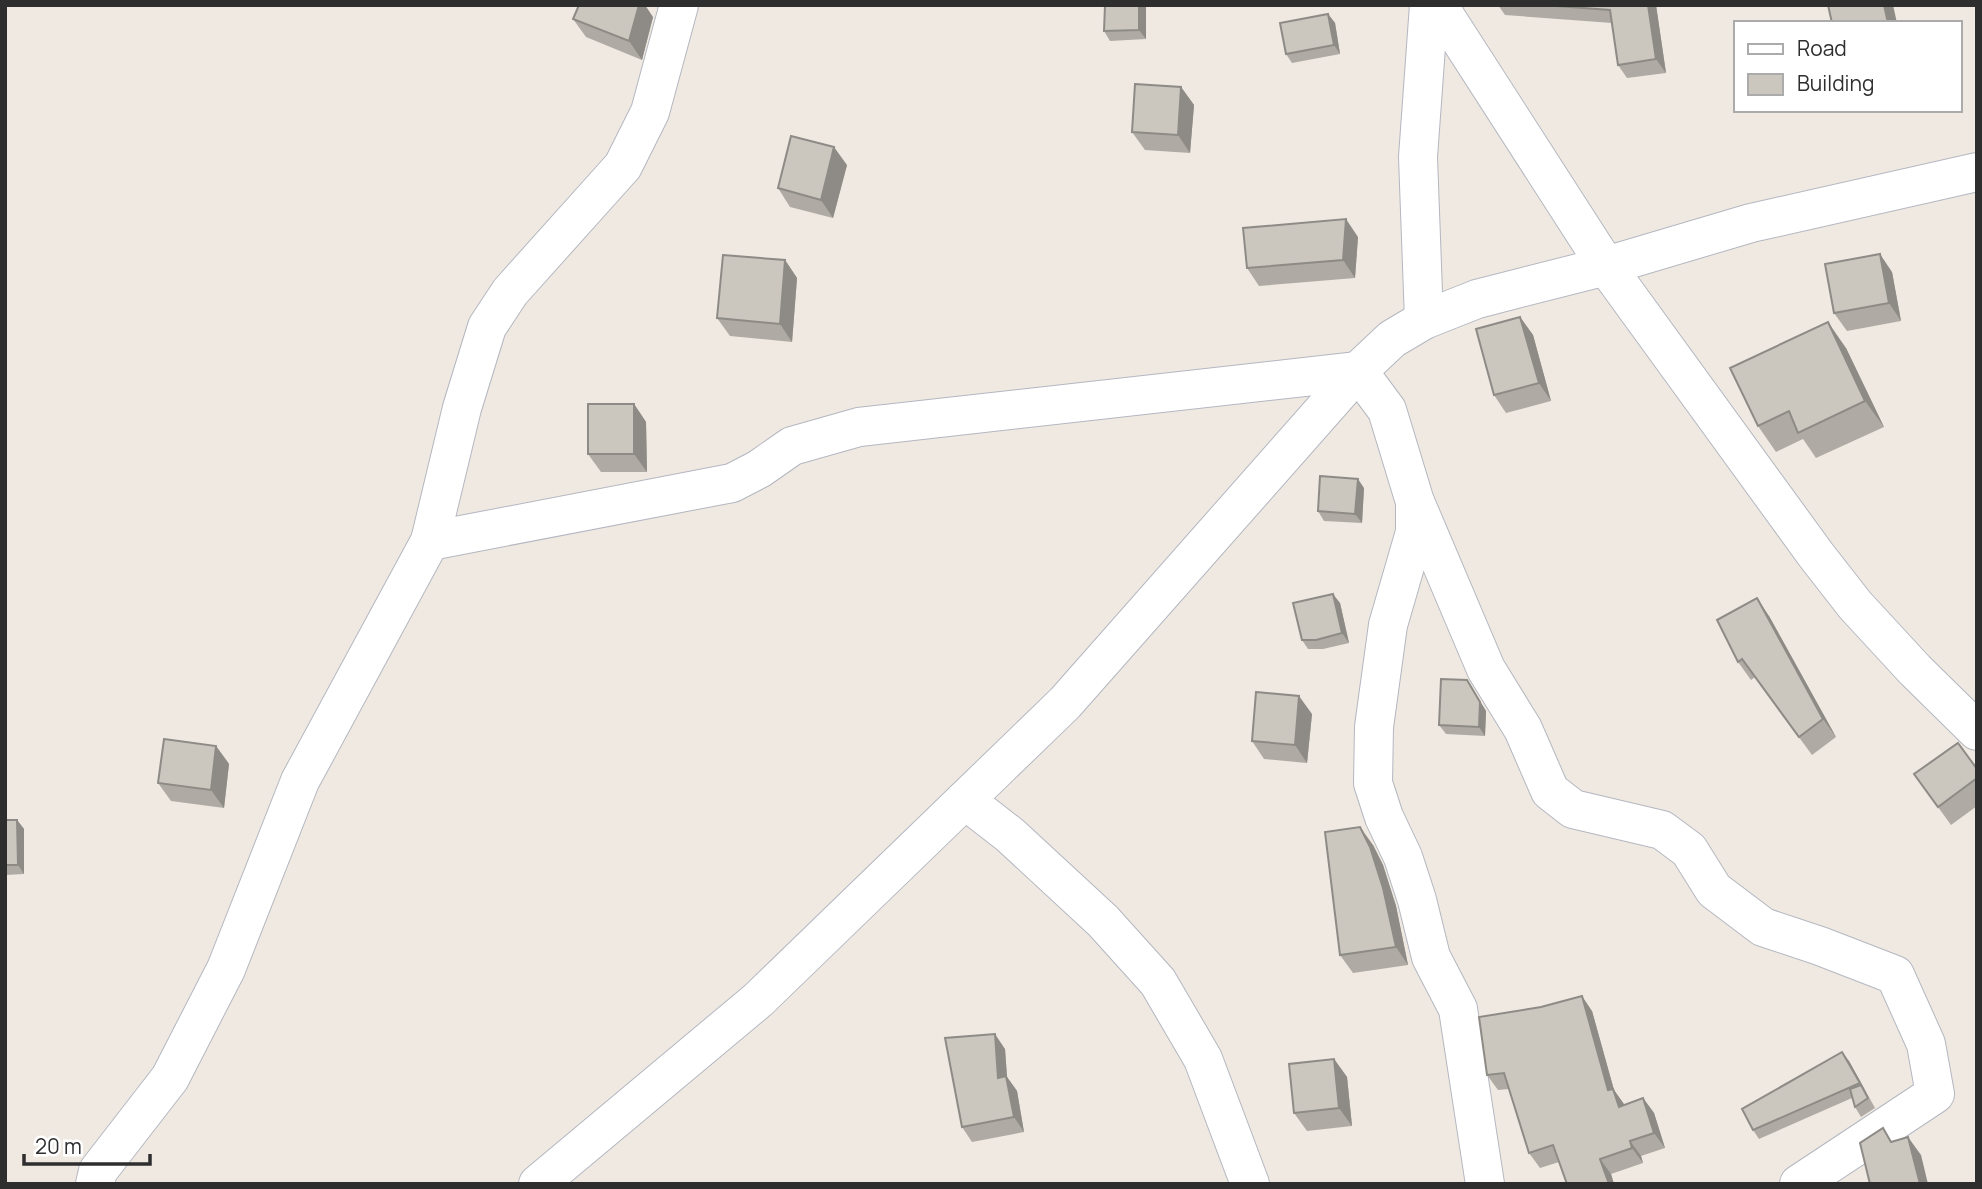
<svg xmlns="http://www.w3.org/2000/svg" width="1982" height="1189" font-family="Manrope,sans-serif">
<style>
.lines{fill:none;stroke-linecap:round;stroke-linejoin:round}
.street-casing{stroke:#b4b7c1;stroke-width:40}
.street{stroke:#fff;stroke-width:38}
.wall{fill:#afaba4}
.shaded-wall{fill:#8e8b86}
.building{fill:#cbc7bf;stroke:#8e8b86;stroke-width:2}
</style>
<rect width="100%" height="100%" fill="#efe9e1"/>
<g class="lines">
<defs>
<g id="street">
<path d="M1438 5 1606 266 1816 555 1855 605 1915 670 1977 731"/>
<path d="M1424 320 1418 157 1429 5"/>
<path d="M1416 504 1486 669 1523 729 1550 791 1573 809 1662 830 1689 850 1714 890 1763 927 1820 946 1895 975 1926 1044 1935 1094 1799 1184"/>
<path d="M430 541 732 483 759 469 792 446 859 427 1358 371 1387 410 1415 502V532L1388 625 1374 727 1373 783 1384 817 1403 857 1417 900 1431 957 1458 1009 1485 1184"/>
<path d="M965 800 1010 835 1103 921 1158 982 1203 1059 1250 1184"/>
<path d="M95 1184 98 1171 170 1078 226 969 300 781 430 541 462 408 487 327 510 292 623 166 650 112 679 5"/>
<path d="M538 1184 758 1000 1065 703 1358 371 1392 339 1424 320 1477 299 1606 266 1751 223 1977 172"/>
</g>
</defs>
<use href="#street" class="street-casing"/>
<use href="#street" class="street"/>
</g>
<g class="wall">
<path d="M1105 5H1146V39L1110 41 1104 31Z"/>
<path d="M1498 5H1656L1666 73 1627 78 1618 65 1612 23 1505 15Z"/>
<path d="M1328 14 1335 23 1340 54 1292 63 1286 54Z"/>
<path d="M653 17 642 60 586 37 573 19Z"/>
<path d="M1181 87 1194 105 1190 153 1145 150 1132 132Z"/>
<path d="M847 165 833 218 790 207 778 188Z"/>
<path d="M1358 237 1355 278 1259 286 1247 268Z"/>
<path d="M785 260 797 278 792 342 730 336 717 318Z"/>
<path d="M1892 272 1901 321 1847 331 1834 313Z"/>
<path d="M1520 317 1533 335 1551 401 1506 413 1494 395Z"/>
<path d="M1846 348 1884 427 1816 458 1803 439 1776 452 1758 426Z"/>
<path d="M634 404 646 422 647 472H601L588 454Z"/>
<path d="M1364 488 1362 523 1324 521 1318 511Z"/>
<path d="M1340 603 1349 643 1323 649H1308L1302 640Z"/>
<path d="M1769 616 1836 737 1812 755 1755 677 1751 680 1738 662Z"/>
<path d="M1473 690 1486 711 1485 736 1446 734 1439 725Z"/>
<path d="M1312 714 1307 763 1264 759 1252 741Z"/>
<path d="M216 746 229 764 224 808 171 801 158 783Z"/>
<path d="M1977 769V806L1951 825 1914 774Z"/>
<path d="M5 820H17L24 829V874L5 875Z"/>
<path d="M1373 845 1383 865 1396 906 1408 965 1353 973 1340 955Z"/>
<path d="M1592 1011 1614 1090 1624 1105 1643 1098 1654 1113 1665 1148 1641 1156 1643 1163 1611 1174 1614 1184H1567L1559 1162 1540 1168 1529 1153 1509 1089 1498 1090 1487 1075Z"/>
<path d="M1005 1049 1007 1077 1017 1091 1024 1132 972 1142 962 1127Z"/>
<path d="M1334 1059 1347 1077 1352 1126 1307 1131 1294 1113Z"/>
<path d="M1849 1061 1875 1108 1861 1117 1855 1107 1852 1098 1759 1139 1753 1130Z"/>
</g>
<g class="shaded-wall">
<path d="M639 5H645L653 17 642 60 629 41Z"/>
<path d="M1139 5H1146V39L1139 30Z"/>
<path d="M1648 5H1656L1666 73 1656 59Z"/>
<path d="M1884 5H1893L1897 23H1888Z"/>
<path d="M1328 14 1335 23 1340 54 1334 45Z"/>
<path d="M1181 87 1194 105 1190 153 1178 135Z"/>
<path d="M834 147 847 165 833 218 821 200Z"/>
<path d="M1346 219 1358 237 1355 278 1343 260Z"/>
<path d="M1880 254 1892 272 1901 321 1889 303Z"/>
<path d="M785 260 797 278 792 342 780 324Z"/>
<path d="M1520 317 1533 335 1551 401 1539 383Z"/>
<path d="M1828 322 1846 348 1884 427 1865 401Z"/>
<path d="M634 404 646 422 647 472 634 454Z"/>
<path d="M1358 479 1364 488 1362 523 1355 514Z"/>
<path d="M1333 594 1340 603 1349 643 1342 633Z"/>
<path d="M1757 598 1769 616 1836 737 1823 719Z"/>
<path d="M1467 680 1486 711 1485 736 1479 727Z"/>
<path d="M1299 696 1312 714 1307 763 1295 745Z"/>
<path d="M216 746 229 764 224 808 211 790Z"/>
<path d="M17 820 24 829V874L18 865Z"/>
<path d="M1360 827 1373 845 1383 865 1396 906 1408 965 1396 947Z"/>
<path d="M1582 996 1592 1011 1614 1090 1624 1104 1630 1122 1608 1090Z"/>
<path d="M995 1034 1005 1049 1007 1077 1017 1091 1024 1132 1014 1117 998 1078Z"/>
<path d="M1842 1052 1849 1061 1866 1092 1860 1083Z"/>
<path d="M1334 1059 1347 1077 1352 1126 1339 1108Z"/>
<path d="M1643 1098 1654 1113 1665 1148 1654 1133Z"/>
<path d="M1908 1137 1921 1155 1928 1184H1920Z"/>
<path d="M1630 1141 1641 1156 1643 1163 1632 1148Z"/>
<path d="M1600 1159 1611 1174 1614 1184H1609Z"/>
</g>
<g class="building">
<path d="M579 5H639L629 41 573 19Z"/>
<path d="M1105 5H1139V30L1104 31Z"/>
<path d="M1543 5H1648L1656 59 1618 65 1610 10Z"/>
<path d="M1828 5H1884L1888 23H1832Z"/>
<path d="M1328 14 1334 45 1286 54 1280 23Z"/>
<path d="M1135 84 1181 87 1178 135 1132 132Z"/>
<path d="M791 136 834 147 821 200 778 188Z"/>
<path d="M1346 219 1343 260 1247 268 1243 228Z"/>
<path d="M1880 254 1889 303 1834 313 1825 264Z"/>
<path d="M723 255 785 260 780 324 717 318Z"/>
<path d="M1520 317 1539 383 1494 395 1476 329Z"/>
<path d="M1828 322 1865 401 1798 433 1789 411 1758 426 1730 368Z"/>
<rect x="588" y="404" width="46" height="50"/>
<path d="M1320 476 1358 479 1355 514 1318 511Z"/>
<path d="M1333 594 1342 633 1316 640H1302L1293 603Z"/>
<path d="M1757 598 1823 719 1799 737 1742 659 1738 662 1717 620Z"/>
<path d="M1441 679 1467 680 1480 702 1479 727 1439 725Z"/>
<path d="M1256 692 1299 696 1295 745 1252 741Z"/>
<path d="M164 739 216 746 211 790 158 783Z"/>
<path d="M1958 743 1977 769V778L1938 807 1914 774Z"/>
<path d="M5 820H17L18 865H5Z"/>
<path d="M1360 827 1370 847 1383 888 1396 947 1340 955 1325 832Z"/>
<path d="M1582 996 1608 1090 1613 1089 1619 1107 1643 1098 1654 1133 1630 1141 1632 1148 1600 1159 1609 1184H1567L1553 1145 1529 1153 1504 1073 1487 1075 1479 1017 1541 1007Z"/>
<path d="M995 1034 998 1078 1006 1076 1014 1117 962 1127 945 1038Z"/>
<path d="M1842 1052 1860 1083 1753 1130 1742 1109Z"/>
<path d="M1334 1059 1339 1108 1294 1113 1289 1064Z"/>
<path d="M1861 1085 1868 1098 1855 1107 1850 1089Z"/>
<path d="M1883 1128 1891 1142 1908 1137 1920 1184H1870L1860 1143Z"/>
</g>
<rect width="1982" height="1189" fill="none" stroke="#2e2e2e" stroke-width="14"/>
<rect x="1734" y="21" width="228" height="91" fill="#ffffff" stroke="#ababab" stroke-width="2"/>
<rect x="1748" y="44" width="35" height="10" fill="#ffffff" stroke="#ababab" stroke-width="2"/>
<text x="1797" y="56" font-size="21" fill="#2e2e2e">Road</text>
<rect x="1748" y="74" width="35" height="21" fill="#cbc7bf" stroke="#ababab" stroke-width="2"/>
<text x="1797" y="91" font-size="21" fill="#2e2e2e">Building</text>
<path d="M24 1154v10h126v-10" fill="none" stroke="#2e2e2e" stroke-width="3.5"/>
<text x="35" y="1154" font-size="21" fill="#2e2e2e" stroke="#ffffff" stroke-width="5" paint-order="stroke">20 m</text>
</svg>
